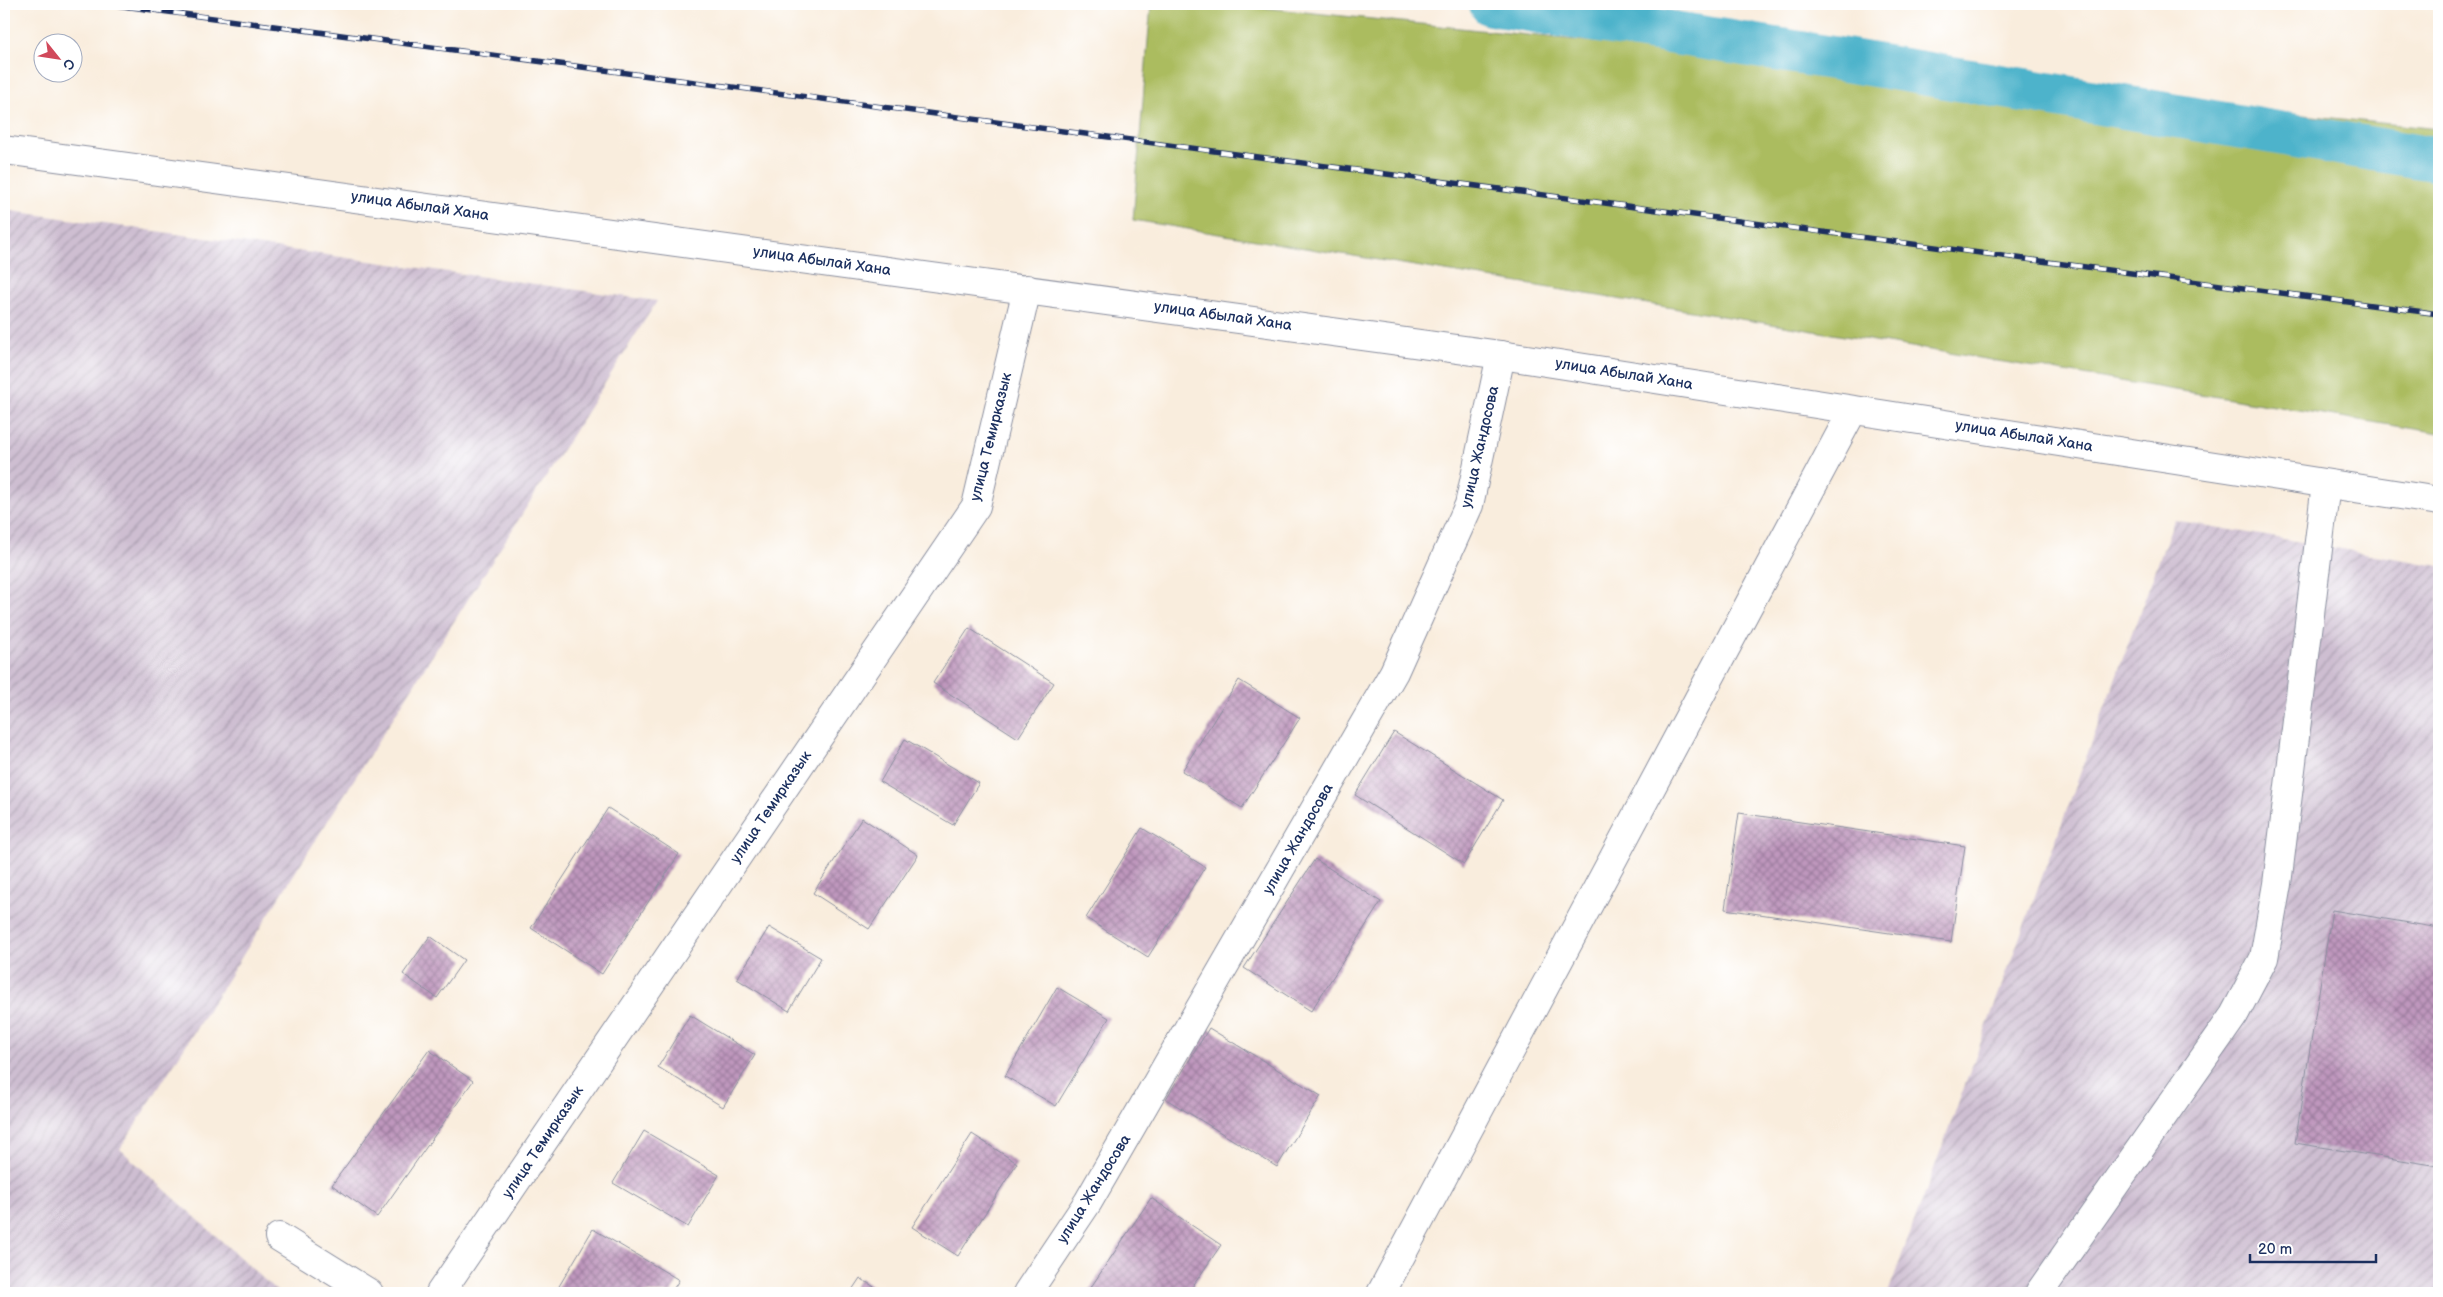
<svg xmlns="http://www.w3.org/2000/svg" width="2443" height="1297" font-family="'Balsamiq Sans',sans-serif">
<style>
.industrial{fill:url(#industrial-furrows)}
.grass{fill:#abbc5f;stroke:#63765e}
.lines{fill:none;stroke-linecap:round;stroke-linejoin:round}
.canal{stroke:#4db3cb;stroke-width:44}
.building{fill:url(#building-cross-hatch)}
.minor-casing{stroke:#8a8e9e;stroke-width:30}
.major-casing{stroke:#8a8e9e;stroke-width:30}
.minor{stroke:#fff;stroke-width:28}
.major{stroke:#fff;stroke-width:28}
.rail-casing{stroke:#1b2f5e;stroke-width:5.5}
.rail{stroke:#fff;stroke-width:4;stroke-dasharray:11;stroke-linecap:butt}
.labels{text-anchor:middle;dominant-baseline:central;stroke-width:4.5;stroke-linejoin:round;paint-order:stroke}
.street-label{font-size:15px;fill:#1b2f5e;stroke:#fff}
</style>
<defs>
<pattern id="industrial-furrows" width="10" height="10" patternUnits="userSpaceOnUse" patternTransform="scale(1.25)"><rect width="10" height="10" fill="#cebed1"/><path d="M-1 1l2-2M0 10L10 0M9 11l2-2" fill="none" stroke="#a69bad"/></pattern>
<pattern id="building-cross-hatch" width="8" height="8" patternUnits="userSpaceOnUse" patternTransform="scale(1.25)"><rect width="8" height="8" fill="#bf97bd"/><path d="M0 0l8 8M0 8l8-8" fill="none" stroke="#9a7c9d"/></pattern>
</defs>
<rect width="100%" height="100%" fill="#fff"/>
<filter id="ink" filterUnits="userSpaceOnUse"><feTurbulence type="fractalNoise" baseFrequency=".02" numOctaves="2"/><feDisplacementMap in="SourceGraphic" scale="10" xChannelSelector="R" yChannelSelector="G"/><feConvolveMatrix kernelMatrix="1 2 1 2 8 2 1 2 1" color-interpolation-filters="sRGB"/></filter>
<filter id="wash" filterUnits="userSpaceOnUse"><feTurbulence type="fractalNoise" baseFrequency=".0096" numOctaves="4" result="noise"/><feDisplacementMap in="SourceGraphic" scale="20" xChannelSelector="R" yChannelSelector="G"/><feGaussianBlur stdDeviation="1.12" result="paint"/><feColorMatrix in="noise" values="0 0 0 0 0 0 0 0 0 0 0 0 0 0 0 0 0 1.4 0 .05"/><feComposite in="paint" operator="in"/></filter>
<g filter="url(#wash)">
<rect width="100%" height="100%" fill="#f9eddd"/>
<g class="industrial">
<path d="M4 210 657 301 120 1149 279 1293H4Z"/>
<path d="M2174 520 2439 566V1293H1888Z"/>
</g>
<path class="grass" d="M1151 4H1227L2439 129V433L1133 220Z"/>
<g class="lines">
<path class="canal" d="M1491 4 1845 60 2439 160"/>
</g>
<g id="blocks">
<g class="building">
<path d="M969 628 1054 683 1018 738 933 683Z"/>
<path d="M1239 680 1300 718 1242 808 1182 771Z"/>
<path d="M1394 732 1503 800 1464 864 1355 795Z"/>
<path d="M905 739 979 783 953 825 880 782Z"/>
<path d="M608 808 679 854 602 974 531 928Z"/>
<path d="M1739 813 1965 846 1951 942 1725 909Z"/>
<path d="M862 818 918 855 869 929 813 893Z"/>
<path d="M1142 828 1205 867 1148 957 1086 918Z"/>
<path d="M1315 859 1381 902 1311 1011 1244 968Z"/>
<path d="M2332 910 2439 928V1166L2295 1143Z"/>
<path d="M769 927 821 958 789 1011 737 979Z"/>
<path d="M430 936 464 960 437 998 403 974Z"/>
<path d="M1057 987 1109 1018 1056 1106 1005 1076Z"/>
<path d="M690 1015 755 1055 723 1107 658 1067Z"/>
<path d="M1209 1028 1321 1096 1277 1167 1166 1099Z"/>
<path d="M429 1050 473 1081 377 1217 332 1185Z"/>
<path d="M644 1131 719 1175 688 1227 613 1183Z"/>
<path d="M972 1134 1017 1163 958 1256 912 1227Z"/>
<path d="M1151 1198 1221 1245 1188 1293H1087Z"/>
<path d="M593 1229 679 1280 671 1293H555Z"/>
<path d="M860 1278 884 1293H850Z"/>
</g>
</g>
</g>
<g filter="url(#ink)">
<use href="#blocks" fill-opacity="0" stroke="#8a8e9e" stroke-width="1"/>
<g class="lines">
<defs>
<g id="minor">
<path d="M279 1237 369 1293"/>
<path d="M440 1293 976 506 1027 289"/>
<path d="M1027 1293 1088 1202 1394 672 1469 505 1501 355"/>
<path d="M1381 1293 1853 410"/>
<path d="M2039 1293 2234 1015 2264 958 2277 884 2326 484"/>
</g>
<path id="major" d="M4 150 1501 355 2439 501"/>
</defs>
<use href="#minor" class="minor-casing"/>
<use href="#major" class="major-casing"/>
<use href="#minor" class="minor"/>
<use href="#major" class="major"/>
<defs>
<path id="rail" d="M108 4 2439 314"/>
</defs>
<use href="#rail" class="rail-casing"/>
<use href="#rail" class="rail"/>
</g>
</g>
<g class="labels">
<g class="street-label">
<text transform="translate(420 206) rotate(8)">улица Абылай Хана</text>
<text transform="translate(822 261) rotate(8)">улица Абылай Хана</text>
<text transform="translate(1223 316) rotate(8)">улица Абылай Хана</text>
<text transform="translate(1624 374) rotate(9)">улица Абылай Хана</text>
<text transform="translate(2024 436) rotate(9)">улица Абылай Хана</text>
<text transform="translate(991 437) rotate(-76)">улица Темирказык</text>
<text transform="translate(1480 447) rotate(-77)">улица Жандосова</text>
<text transform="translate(771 807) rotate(-56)">улица Темирказык</text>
<text transform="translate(1298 839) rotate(-60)">улица Жандосова</text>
<text transform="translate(543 1142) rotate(-56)">улица Темирказык</text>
<text transform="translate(1094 1189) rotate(-58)">улица Жандосова</text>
</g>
</g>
<rect width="2443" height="1297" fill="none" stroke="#fff" stroke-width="20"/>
<g transform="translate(58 58) rotate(120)"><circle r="24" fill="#ffffff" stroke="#a4acbf"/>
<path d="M0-4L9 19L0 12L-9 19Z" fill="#d1495b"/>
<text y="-8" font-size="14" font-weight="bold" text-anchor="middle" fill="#1b2f5e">С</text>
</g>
<path d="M2250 1254v8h126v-8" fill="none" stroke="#1b2f5e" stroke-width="2.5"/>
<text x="2258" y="1254" font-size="15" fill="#1b2f5e" stroke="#ffffff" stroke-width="4" paint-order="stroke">20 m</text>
</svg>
